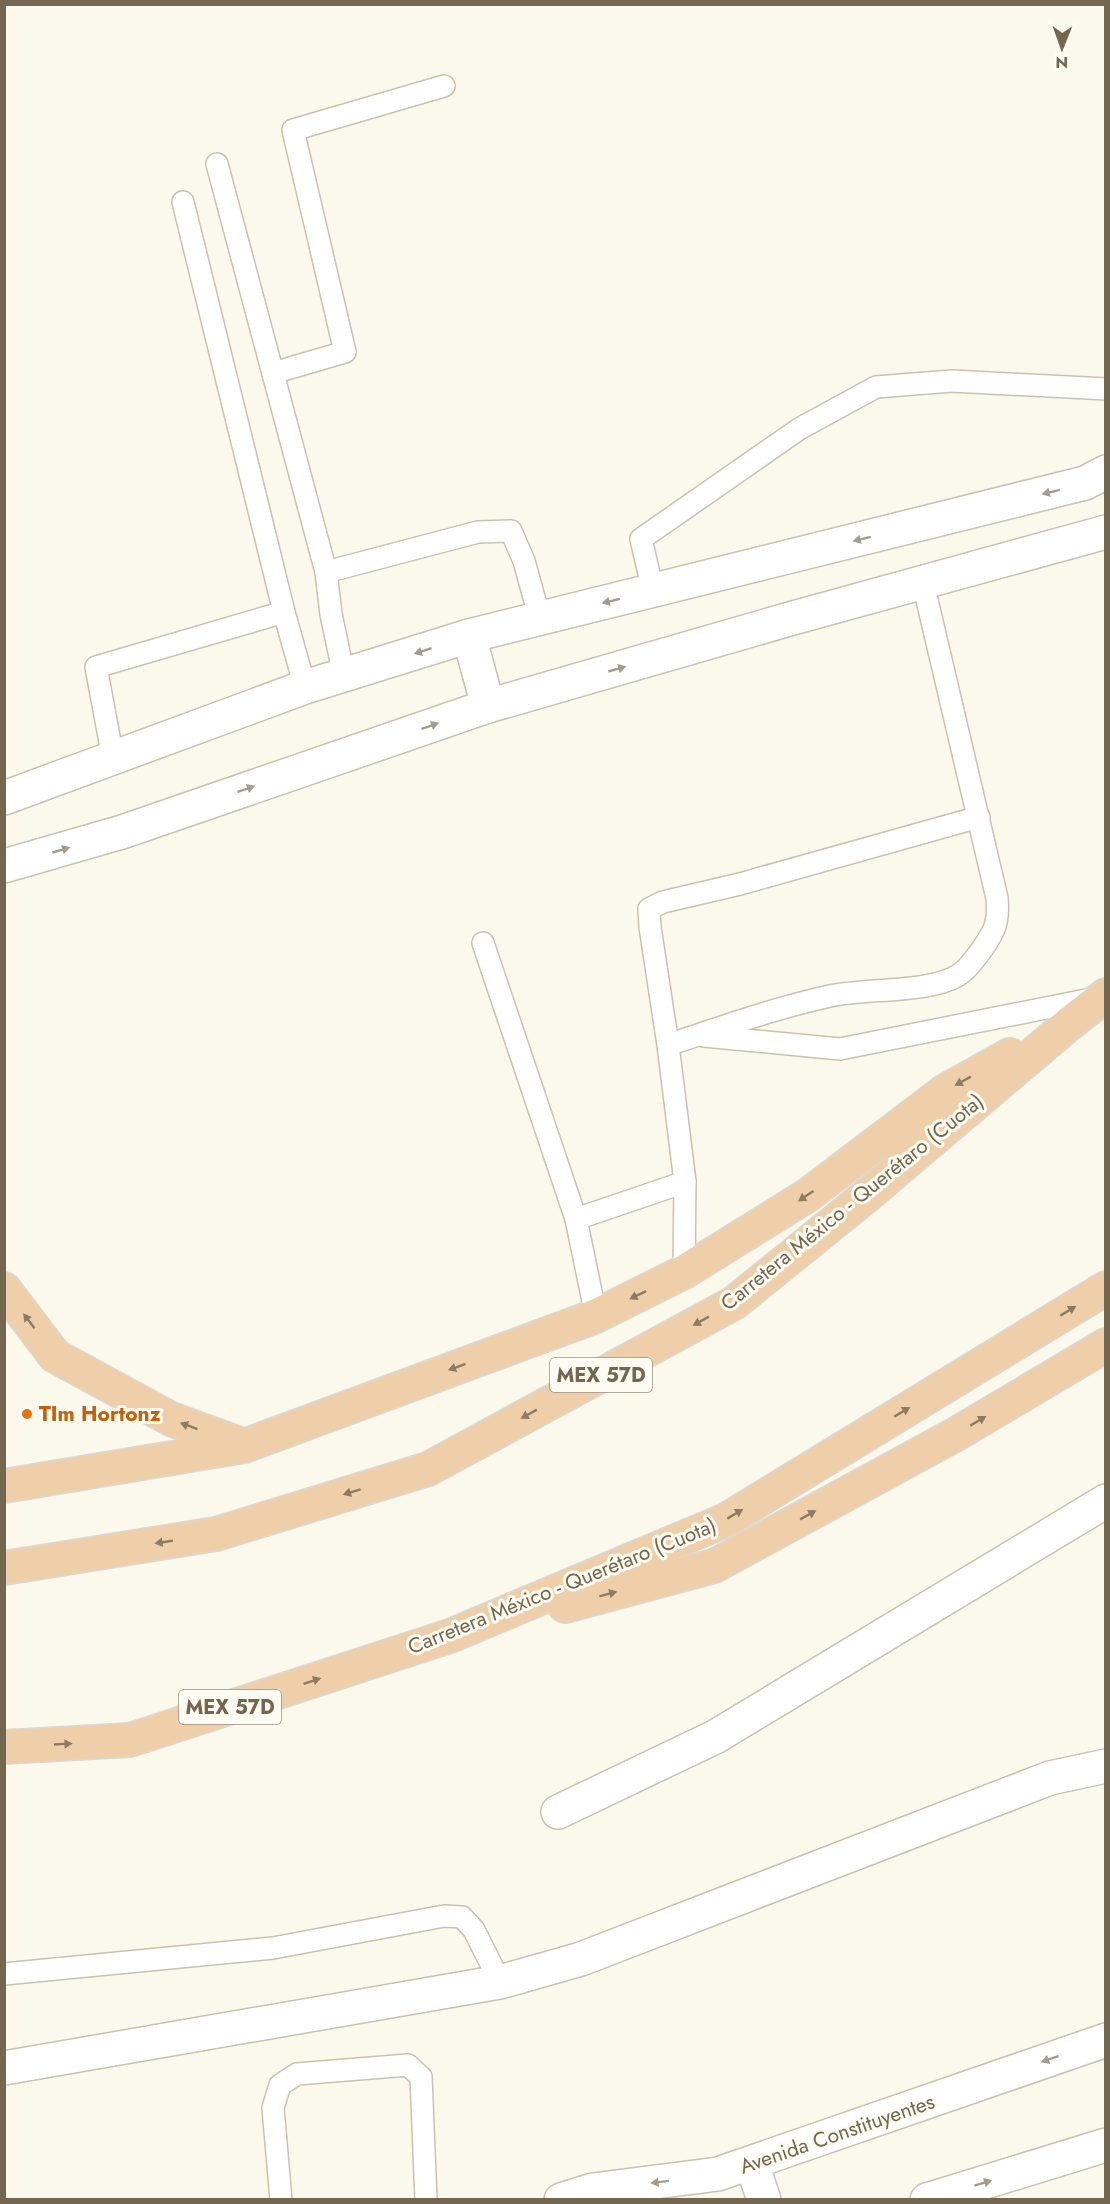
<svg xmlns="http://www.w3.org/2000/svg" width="1110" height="2204" font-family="Jost,sans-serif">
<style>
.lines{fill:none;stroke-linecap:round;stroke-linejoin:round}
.service-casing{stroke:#cac2af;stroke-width:24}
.minor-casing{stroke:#cac2af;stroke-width:36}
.tertiary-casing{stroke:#cac2af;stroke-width:36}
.motorway-casing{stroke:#dbd7d2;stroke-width:36}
.service{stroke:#fff;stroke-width:21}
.minor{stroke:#fff;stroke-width:33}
.tertiary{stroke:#fff;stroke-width:33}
.motorway{stroke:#efcfa9;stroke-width:33}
.oneway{fill:#a59c8d}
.oneway2{fill:#8d7c62}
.food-dot{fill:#e8710a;stroke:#fefcf2;stroke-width:2}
.labels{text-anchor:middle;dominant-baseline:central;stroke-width:6;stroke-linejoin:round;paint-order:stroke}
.shield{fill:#fefcf2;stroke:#9d9481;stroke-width:1.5}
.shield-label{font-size:20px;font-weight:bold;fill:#746750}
.street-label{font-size:21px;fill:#746750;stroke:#fefcf2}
.food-label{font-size:21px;font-weight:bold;fill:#c56008;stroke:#fefcf2;text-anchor:start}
</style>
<rect width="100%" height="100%" fill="#fbf9eb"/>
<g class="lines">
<defs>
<g id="service">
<path d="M217 164 326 572"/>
<path d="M183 202 284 612"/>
<path d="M273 373 345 352 293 130 444 86"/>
<path d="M653 591 641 539 799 429 876 387 952 381 1106 389"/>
<path d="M344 676 331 614 326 572 478 532 511 531 524 561 540 619"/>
<path d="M113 758 96 667 284 612 305 687"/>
<path d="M483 943 576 1219"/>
<path d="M704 1036 840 1049 1096 998"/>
<path d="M668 1045 650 927 649 909 663 902 740 884 979 817"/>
<path d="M684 1272 685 1182 668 1045C722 1027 775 1008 830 996 866 988 927 993 957 976 969 970 988 942 994 929 998 919 998 909 997 898L923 583"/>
<path d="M596 1316 576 1219 685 1182"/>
<path d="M4 1974 273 1948 444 1916 462 1917 474 1930 500 1982"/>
<path d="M281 2200 273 2108 280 2085 297 2074 408 2065 421 2077 426 2200"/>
</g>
<g id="minor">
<path d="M469 636 488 706"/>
<path d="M4 798 305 687 469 636 1085 483 1106 472"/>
<path d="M4 866 122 832 488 706 793 618 1106 532"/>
<path d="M558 1812 715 1737 1106 1501"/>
<path d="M4 2068 500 1982 581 1959 1050 1778 1106 1766"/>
</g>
<g id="tertiary">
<path d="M752 2164 764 2200"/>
<path d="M561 2200 593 2190 718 2174 1106 2040"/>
<path d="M927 2200 1106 2145"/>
</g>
<g id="motorway">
<path d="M4 1289 55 1356 171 1419 242 1445"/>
<path d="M4 1486 244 1446 596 1316 684 1272 808 1195 945 1091 1010 1055"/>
<path d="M4 1568 216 1534 428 1469 734 1303 865 1197 1070 1023 1106 995"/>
<path d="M565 1606 714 1566 958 1433 1106 1345"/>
<path d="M4 1747 130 1740 450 1636 726 1520 1106 1288"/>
</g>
</defs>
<use href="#service" class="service-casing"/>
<use href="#minor" class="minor-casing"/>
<use href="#tertiary" class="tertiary-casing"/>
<use href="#motorway" class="motorway-casing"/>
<use href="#service" class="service"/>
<use href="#minor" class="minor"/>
<use href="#tertiary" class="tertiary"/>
<use href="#motorway" class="motorway"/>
</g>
<defs><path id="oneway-solid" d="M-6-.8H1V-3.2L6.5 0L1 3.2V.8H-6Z" transform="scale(1.5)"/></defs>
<g class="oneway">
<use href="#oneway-solid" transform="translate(1051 492) rotate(166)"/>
<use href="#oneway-solid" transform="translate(862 539) rotate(166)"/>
<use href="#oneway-solid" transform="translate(611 601) rotate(166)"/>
<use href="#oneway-solid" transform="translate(423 651) rotate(162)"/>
<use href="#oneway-solid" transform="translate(617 669) rotate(-16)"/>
<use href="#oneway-solid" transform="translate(430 726) rotate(-19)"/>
<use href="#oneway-solid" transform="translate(246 789) rotate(-19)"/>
<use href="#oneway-solid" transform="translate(61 850) rotate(-16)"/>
<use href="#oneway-solid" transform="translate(1050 2059) rotate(161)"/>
<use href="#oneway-solid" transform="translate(660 2182) rotate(173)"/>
<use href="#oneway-solid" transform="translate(983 2183) rotate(-17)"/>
</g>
<g class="oneway2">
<use href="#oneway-solid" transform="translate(963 1081) rotate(151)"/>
<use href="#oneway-solid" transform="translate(806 1196) rotate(146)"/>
<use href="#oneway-solid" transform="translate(638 1295) rotate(154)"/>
<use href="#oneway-solid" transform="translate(1068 1311) rotate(-31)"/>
<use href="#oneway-solid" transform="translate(29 1321) rotate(-127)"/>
<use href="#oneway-solid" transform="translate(701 1321) rotate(151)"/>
<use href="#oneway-solid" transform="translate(457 1367) rotate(160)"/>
<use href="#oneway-solid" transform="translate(902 1412) rotate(-31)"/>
<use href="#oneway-solid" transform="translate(529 1414) rotate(151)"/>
<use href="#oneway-solid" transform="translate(978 1421) rotate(-31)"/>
<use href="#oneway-solid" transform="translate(189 1426) rotate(-160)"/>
<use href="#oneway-solid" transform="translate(352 1492) rotate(163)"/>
<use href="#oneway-solid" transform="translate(735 1514) rotate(-31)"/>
<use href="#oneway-solid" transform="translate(808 1515) rotate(-29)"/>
<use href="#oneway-solid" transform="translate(164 1542) rotate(171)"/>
<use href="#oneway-solid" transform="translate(608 1594) rotate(-15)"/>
<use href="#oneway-solid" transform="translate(312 1681) rotate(-18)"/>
<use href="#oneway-solid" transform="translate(63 1744) rotate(-3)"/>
</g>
<circle class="food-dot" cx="27" cy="1414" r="6"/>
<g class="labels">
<g class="shield">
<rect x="550" y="1358" width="102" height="34" rx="4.5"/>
<rect x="179" y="1690" width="102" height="34" rx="4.5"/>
</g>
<g class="shield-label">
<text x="601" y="1375">MEX 57D</text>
<text x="230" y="1707">MEX 57D</text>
</g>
<g class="street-label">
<text transform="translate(852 1202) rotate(-39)">Carretera México - Querétaro (Cuota)</text>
<text transform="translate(562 1586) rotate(-22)">Carretera México - Querétaro (Cuota)</text>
<text transform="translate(837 2134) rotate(-19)">Avenida Constituyentes</text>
</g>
<g class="food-label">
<text x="39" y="1414">TIm Hortonz</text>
</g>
</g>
<rect width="1110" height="2204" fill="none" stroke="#746750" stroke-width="12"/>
<g transform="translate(1062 48) rotate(181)" stroke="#fefcf2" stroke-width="4.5" paint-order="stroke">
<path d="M0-4.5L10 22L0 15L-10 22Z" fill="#746750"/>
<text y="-9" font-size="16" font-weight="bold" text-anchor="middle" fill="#746750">N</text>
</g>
</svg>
